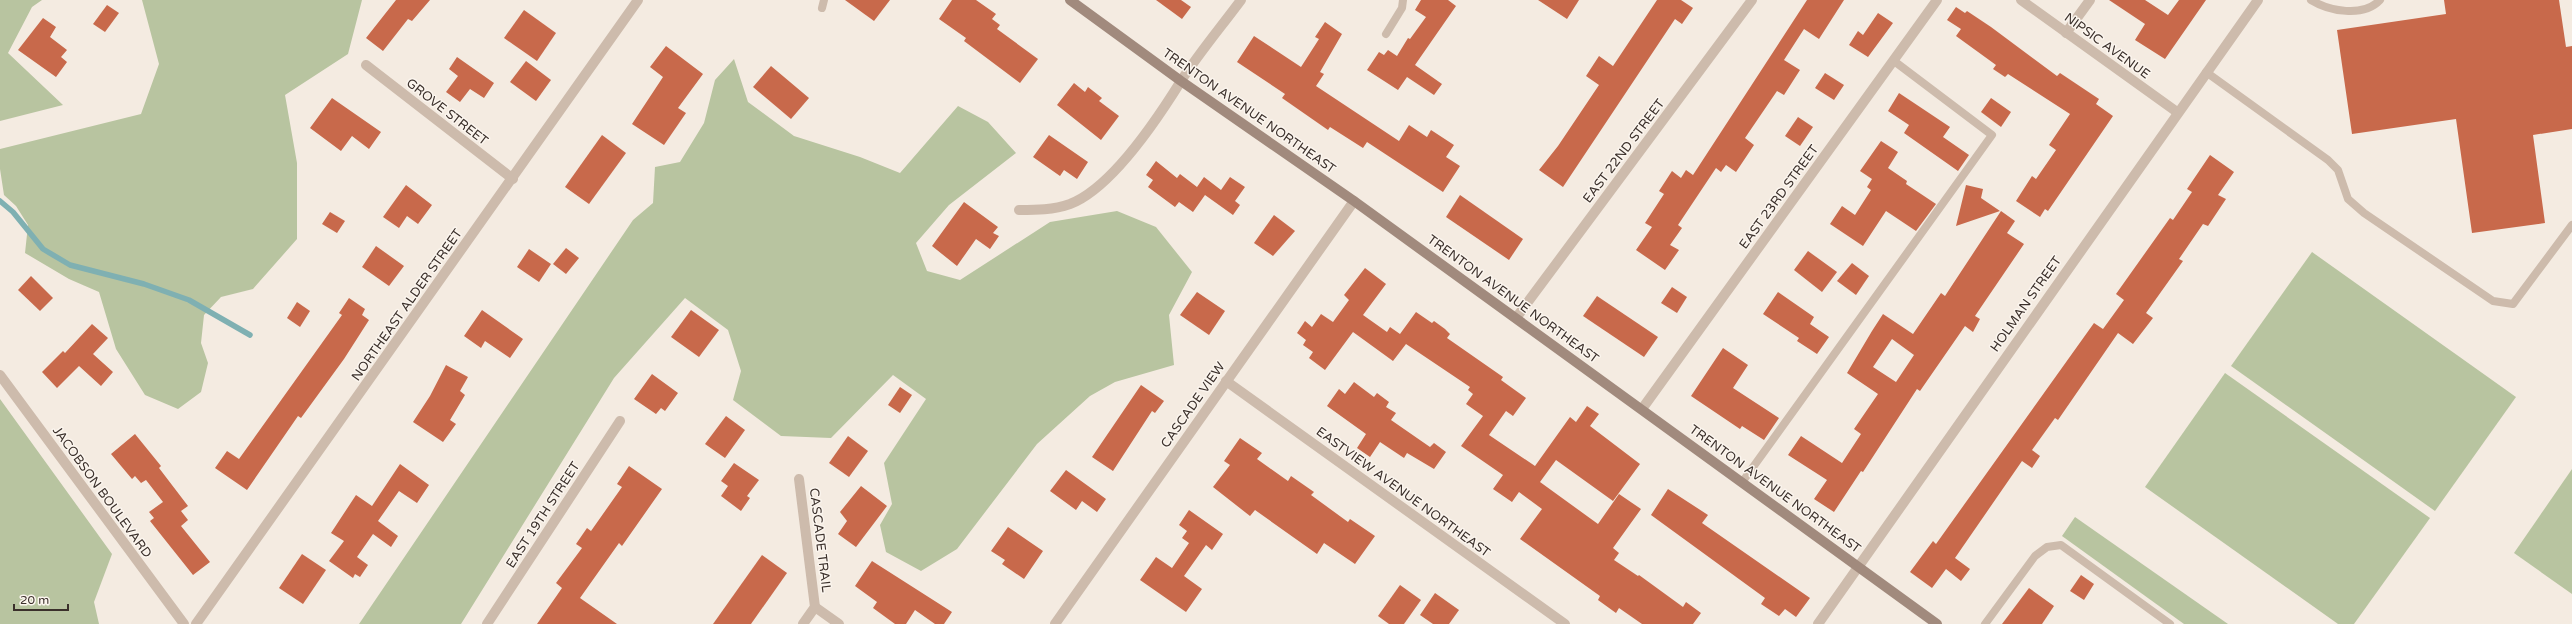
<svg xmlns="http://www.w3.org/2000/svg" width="2572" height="624" font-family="'Varela Round',sans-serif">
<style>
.green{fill:#b8c4a0}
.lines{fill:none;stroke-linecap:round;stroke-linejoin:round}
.stream{stroke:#7fb0b2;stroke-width:5.5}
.building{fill:#c8694b;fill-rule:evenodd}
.service{stroke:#cdbbac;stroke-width:8}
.minor{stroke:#cdbbac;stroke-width:10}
.secondary{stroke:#a18a7d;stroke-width:10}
.labels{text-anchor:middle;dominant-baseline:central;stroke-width:3;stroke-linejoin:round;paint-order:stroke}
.street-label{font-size:13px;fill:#3b302b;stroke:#fbf5ee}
</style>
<rect width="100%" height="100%" fill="#f4ebe1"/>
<g class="green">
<path d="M0 0H42L32 7 8 53 63 105 0 121Z"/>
<path d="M142 0H362L348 54 285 95 297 163V239L253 289 221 297 204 315 201 343 208 363 201 392 178 409 145 395 116 349 99 292 69 279 25 253 28 225 16 206 4 195 0 169V149L141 114 159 64Z"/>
<path d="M734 59 748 102 794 136 860 157 900 173 958 106 988 122 1016 153 949 205 916 243 927 271 960 280 1050 222 1117 211 1156 227 1192 272 1169 315 1174 365 1115 382 1090 396 1037 444 957 549 921 571 886 552 880 525 892 504 884 463 926 399 893 375 831 438 781 436 733 400 741 371 728 330 685 298 614 378 461 624H359L633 220 653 203 655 167 680 162 704 123 715 80Z"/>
<path d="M2312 252 2516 397 2435 511 2231 366Z"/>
<path d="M2225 373 2430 518 2354 624H2338L2145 487Z"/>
<path d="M0 399 112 554 94 602 99 624H0Z"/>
<path d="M2572 469V594L2514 553Z"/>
<path d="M2075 517 2228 624H2184L2062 536Z"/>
</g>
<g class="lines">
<path class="stream" d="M0 201 13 212 43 249 70 265 144 284 189 300 250 335"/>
</g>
<g class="building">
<path d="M396 0H430L412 21 408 19 383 51 366 38Z"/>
<path d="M845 0H890L874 21Z"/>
<path d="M952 0H976L996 14 992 19 1000 25 997 29 1038 59 1020 83 964 41 966 38 939 19Z"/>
<path d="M1156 0H1181L1191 7 1182 19Z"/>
<path d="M1421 0H1448L1456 6 1415 65 1442 84 1434 95 1407 77 1398 90 1367 70 1379 52 1384 55 1388 50 1397 56 1408 38 1410 39 1426 17 1415 10Z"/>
<path d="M1538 0H1579L1567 19Z"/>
<path d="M1657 0H1681L1693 8 1682 24 1675 19 1563 187 1539 170 1558 146 1599 85 1586 76 1599 56 1613 66Z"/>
<path d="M1807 0H1844L1819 39 1804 29 1784 60 1800 70 1784 95 1777 91 1745 138 1754 145 1736 172 1726 165 1721 172 1716 168 1678 225 1682 228 1670 245 1679 250 1665 270 1636 250 1652 227 1645 223 1664 194 1659 191 1672 171 1681 178 1686 170 1693 175Z"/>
<path d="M2109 0H2145L2168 15 2179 0H2206L2165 59 2135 40 2145 24Z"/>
<path d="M2444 0H2559L2566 47 2572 46V129L2533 135 2545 223 2472 233 2456 119 2352 134 2337 30 2446 14Z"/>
<path d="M107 5 119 13 105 32 93 24Z"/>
<path d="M1956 7 1965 13 1967 11 1991 27 2057 76 2060 73 2099 99 2096 104 2113 116 2048 211 2045 209 2040 217 2016 201 2032 176 2036 179 2056 150 2049 145 2070 114 2008 74 2005 77 1993 69 1996 65 1956 36 1961 29 1947 20Z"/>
<path d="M524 10 556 33 537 61 504 38Z"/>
<path d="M1878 13 1893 23 1868 57 1849 45 1858 31 1863 35Z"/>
<path d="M43 18 56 27 50 37 67 50 61 57 67 62 56 77 18 50Z"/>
<path d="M1325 22 1342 34 1320 72 1324 74 1316 86 1399 141 1409 125 1427 137 1431 130 1454 145 1446 157 1460 166 1443 192 1367 142 1363 148 1330 127 1328 130 1282 98 1285 94 1237 62 1254 36 1301 67 1319 39 1315 37Z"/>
<path d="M666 46 703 74 678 108 686 113 664 145 632 124 663 77 650 67Z"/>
<path d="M457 57 494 83 484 98 470 89 460 102 446 92 458 76 449 69Z"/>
<path d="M526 61 551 80 536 101 510 82Z"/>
<path d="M771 66 809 98 791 119 753 87Z"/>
<path d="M1825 73 1844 85 1834 100 1815 88Z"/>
<path d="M1074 83 1085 92 1088 87 1102 98 1099 101 1119 116 1101 140 1057 105Z"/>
<path d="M1899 93 1950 127 1943 137 1969 155 1958 171 1904 133 1909 125 1888 111Z"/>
<path d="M332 98 381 132 369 149 352 136 341 151 310 128Z"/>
<path d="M1991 98 2011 112 2001 127 1981 112Z"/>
<path d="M1798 117 1813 127 1800 146 1785 136Z"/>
<path d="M602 135 626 153 589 204 565 187Z"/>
<path d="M1049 135 1088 162 1077 179 1064 170 1060 176 1033 157Z"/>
<path d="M1881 141 1898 152 1888 168 1907 181 1906 184 1936 204 1916 231 1886 211 1863 246 1830 224 1842 206 1855 215 1871 190 1867 187 1872 179 1860 171Z"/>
<path d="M2210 155 2234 172 2218 195 2226 199 2208 226 2203 224 2179 259 2183 261 2146 313 2153 318 2133 344 2118 333 2058 420 2055 418 2032 450 2040 456 2032 468 2022 461 1955 558 1970 569 1961 581 1946 569 1932 588 1910 572 1933 541 1936 544 2094 323 2103 329 2124 300 2116 294 2170 218 2173 220 2192 192 2187 189Z"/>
<path d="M1156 161 1177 178 1180 174 1197 187 1204 177 1221 190 1230 177 1245 187 1235 201 1240 205 1233 215 1205 195 1193 212 1179 202 1175 207 1148 187 1153 180 1146 175Z"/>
<path d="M406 185 432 205 418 224 407 216 399 228 383 217Z"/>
<path d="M1966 185 1983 189 1981 198 2000 211 1956 226Z"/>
<path d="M1460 195 1523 239 1509 260 1446 217Z"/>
<path d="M964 202 998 227 993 233 999 236 990 249 976 239 957 266 932 246Z"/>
<path d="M2001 211 2015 221 2007 233 2024 244 1975 316 1980 319 1973 332 1965 326 1920 391 1917 389 1863 472 1861 471 1834 512 1814 499 1827 480 1788 455 1801 436 1842 463 1861 434 1854 429 1878 394 1847 373 1872 331 1883 314 1913 334 1941 293 1945 296ZM1892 339 1914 355 1896 382 1873 367Z"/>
<path d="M330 212 345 221 337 233 322 224Z"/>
<path d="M1274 215 1295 231 1273 256 1254 243Z"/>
<path d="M376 246 404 266 389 286 362 267Z"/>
<path d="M566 248 579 258 566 274 553 264Z"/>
<path d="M529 249 551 264 539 282 517 267Z"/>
<path d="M1808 251 1837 272 1822 292 1794 270Z"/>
<path d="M1852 263 1869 276 1856 295 1837 281Z"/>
<path d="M1365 268 1386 284 1363 315 1387 332 1390 327 1400 334 1416 312 1432 323 1434 321 1445 329 1450 334 1447 338 1503 377 1501 380 1526 398 1513 416 1506 411 1489 435 1535 466 1570 417 1576 422 1587 406 1599 414 1590 426 1640 464 1613 501 1556 460 1540 482 1598 524 1619 494 1641 509 1613 548 1619 553 1614 560 1638 576 1639 575 1683 607 1686 602 1701 613 1693 624H1642L1619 608 1616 613 1598 600 1600 596 1520 539 1542 509 1519 492 1512 502 1493 489 1503 475 1461 446 1483 416 1466 404 1473 394 1468 390 1470 387 1406 344 1393 361 1353 332 1325 370 1309 358 1313 352 1303 345 1306 340 1297 333 1305 321 1312 327 1321 314 1333 322 1349 300 1344 295Z"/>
<path d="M31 276 53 298 40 311 18 290Z"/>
<path d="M1672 287 1687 297 1677 313 1661 303Z"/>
<path d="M1197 292 1225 311 1209 335 1180 315Z"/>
<path d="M1778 292 1814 317 1810 324 1829 337 1817 354 1797 341 1799 338 1763 314Z"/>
<path d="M1597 296 1658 337 1644 357 1583 316Z"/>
<path d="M349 298 365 309 362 315 369 320 344 359 301 418 298 416 247 490 215 468 227 451 239 459 342 315 339 313Z"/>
<path d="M297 302 310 311 300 327 287 318Z"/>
<path d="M482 310 523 339 510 358 485 341 481 348 464 336Z"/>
<path d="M691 310 719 330 699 357 671 337Z"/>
<path d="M92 324 108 338 93 354 113 372 101 386 79 366 57 388 42 372 63 351 65 353Z"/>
<path d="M1723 348 1748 365 1733 388 1779 418 1764 440 1742 426 1740 429 1691 396Z"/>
<path d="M446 365 468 377 460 391 465 395 450 420 456 424 443 442 413 422 430 396Z"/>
<path d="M652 374 678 393 665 411 661 408 656 414 634 399Z"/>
<path d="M1354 382 1374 397 1377 393 1389 402 1386 407 1396 413 1391 420 1430 447 1434 443 1446 452 1434 469 1407 453 1404 458 1380 442 1370 457 1357 448 1366 434 1327 406 1339 389 1345 394Z"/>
<path d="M1141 385 1164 401 1155 413 1152 411 1113 471 1092 457Z"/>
<path d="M900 387 912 395 900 413 888 405Z"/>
<path d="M726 416 745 430 725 458 705 444Z"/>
<path d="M135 434 161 466 159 468 188 506 181 511 188 520 181 526 210 562 193 575 150 521 154 518 149 512 163 502 146 480 141 483 135 476 132 479 111 454Z"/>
<path d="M848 436 868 451 849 477 829 463Z"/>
<path d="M1240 438 1262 453 1257 459 1288 481 1291 476 1314 492 1311 495 1348 522 1350 519 1375 536 1355 564 1324 543 1317 554 1255 510 1250 516 1213 487 1230 465 1224 461Z"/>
<path d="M734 463 759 480 747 496 750 498 741 511 721 496 728 486 721 481Z"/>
<path d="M400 464 429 485 417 503 399 491 378 521 398 536 391 547 373 534 357 557 368 565 360 577 355 574 353 578 329 561 344 541 331 533 356 495 372 506Z"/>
<path d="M629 466 662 489 622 546 619 543 580 598 617 624H537L562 588 556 583 582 548 576 544 587 528 591 531 622 487 617 484Z"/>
<path d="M1066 470 1106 499 1097 512 1082 501 1076 510 1050 491Z"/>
<path d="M861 486 887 506 856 547 838 534 847 521 840 512Z"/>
<path d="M1668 489 1708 515 1702 523 1810 598 1796 617 1785 609 1779 616 1761 604 1765 598 1651 515Z"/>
<path d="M1189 510 1223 534 1212 550 1206 545 1184 576 1202 589 1186 612 1140 580 1156 557 1172 568 1189 543 1182 538 1187 531 1179 525Z"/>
<path d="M1008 527 1043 551 1024 579 1002 564 1005 560 991 551Z"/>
<path d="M302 554 326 570 303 604 279 588Z"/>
<path d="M762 555 787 573 751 624H713Z"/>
<path d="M872 561 952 612 944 624H935L915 610 906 624H895L873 608 877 602 855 586Z"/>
<path d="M2081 575 2094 584 2084 600 2070 591Z"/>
<path d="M1400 585 1421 600 1404 624H1389L1378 616Z"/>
<path d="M2029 588 2054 606 2042 624H2002Z"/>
<path d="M1435 593 1459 610 1449 624H1433L1420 615Z"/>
</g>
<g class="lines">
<g class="service">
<path d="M2311 0C2329 11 2363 18 2380 0"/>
<path d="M822 8 824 0"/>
<path d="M1386 34 1402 8 1403 0"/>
<path d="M2206 72 2328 160 2338 170 2348 199 2364 213 2493 301 2513 304 2572 225"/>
<path d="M1743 481 1992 135 1894 61"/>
<path d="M1985 624 2035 556 2047 547 2061 545 2170 624"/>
</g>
<g class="minor">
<path d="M2021 0 2177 112"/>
<path d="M2066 33 2090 0"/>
<path d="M366 65 513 179"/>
<path d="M1019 210C1036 210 1053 210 1070 204 1112 188 1158 118 1181 81 1199 53 1221 27 1241 0"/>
<path d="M1516 318 1752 0"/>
<path d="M0 375 184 624"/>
<path d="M1226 381 1565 624"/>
<path d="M1642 409 1937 0"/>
<path d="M799 479 815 607 803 624"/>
<path d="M815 607 839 624"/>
<path d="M196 624 638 0"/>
<path d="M487 624 620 421"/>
<path d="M1055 624 1354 201"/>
<path d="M1818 624 2258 0"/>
</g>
<path class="secondary" d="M1070 0 1181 81 1354 201 1937 624"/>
</g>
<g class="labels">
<g class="street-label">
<text transform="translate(2107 46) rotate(36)">NIPSIC AVENUE</text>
<text transform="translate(1249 111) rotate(35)">TRENTON AVENUE NORTHEAST</text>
<text transform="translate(447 112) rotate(38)">GROVE STREET</text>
<text transform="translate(1624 151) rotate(-53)">EAST 22ND STREET</text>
<text transform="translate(1779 197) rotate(-54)">EAST 23RD STREET</text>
<text transform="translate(1513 299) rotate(36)">TRENTON AVENUE NORTHEAST</text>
<text transform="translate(2026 304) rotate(-55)">HOLMAN STREET</text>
<text transform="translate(407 305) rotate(-55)">NORTHEAST ALDER STREET</text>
<text transform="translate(1193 405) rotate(-55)">CASCADE VIEW</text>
<text transform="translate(1775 489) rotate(36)">TRENTON AVENUE NORTHEAST</text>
<text transform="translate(102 492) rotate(54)">JACOBSON BOULEVARD</text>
<text transform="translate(1403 492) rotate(36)">EASTVIEW AVENUE NORTHEAST</text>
<text transform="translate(543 515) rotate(-57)">EAST 19TH STREET</text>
<text transform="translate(820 540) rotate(83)">CASCADE TRAIL</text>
</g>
</g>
<path d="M14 604v6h54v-6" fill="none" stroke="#3b302b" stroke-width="2"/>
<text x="20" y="604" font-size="12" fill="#3b302b" stroke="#fbf5ee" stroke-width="3" paint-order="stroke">20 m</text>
</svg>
